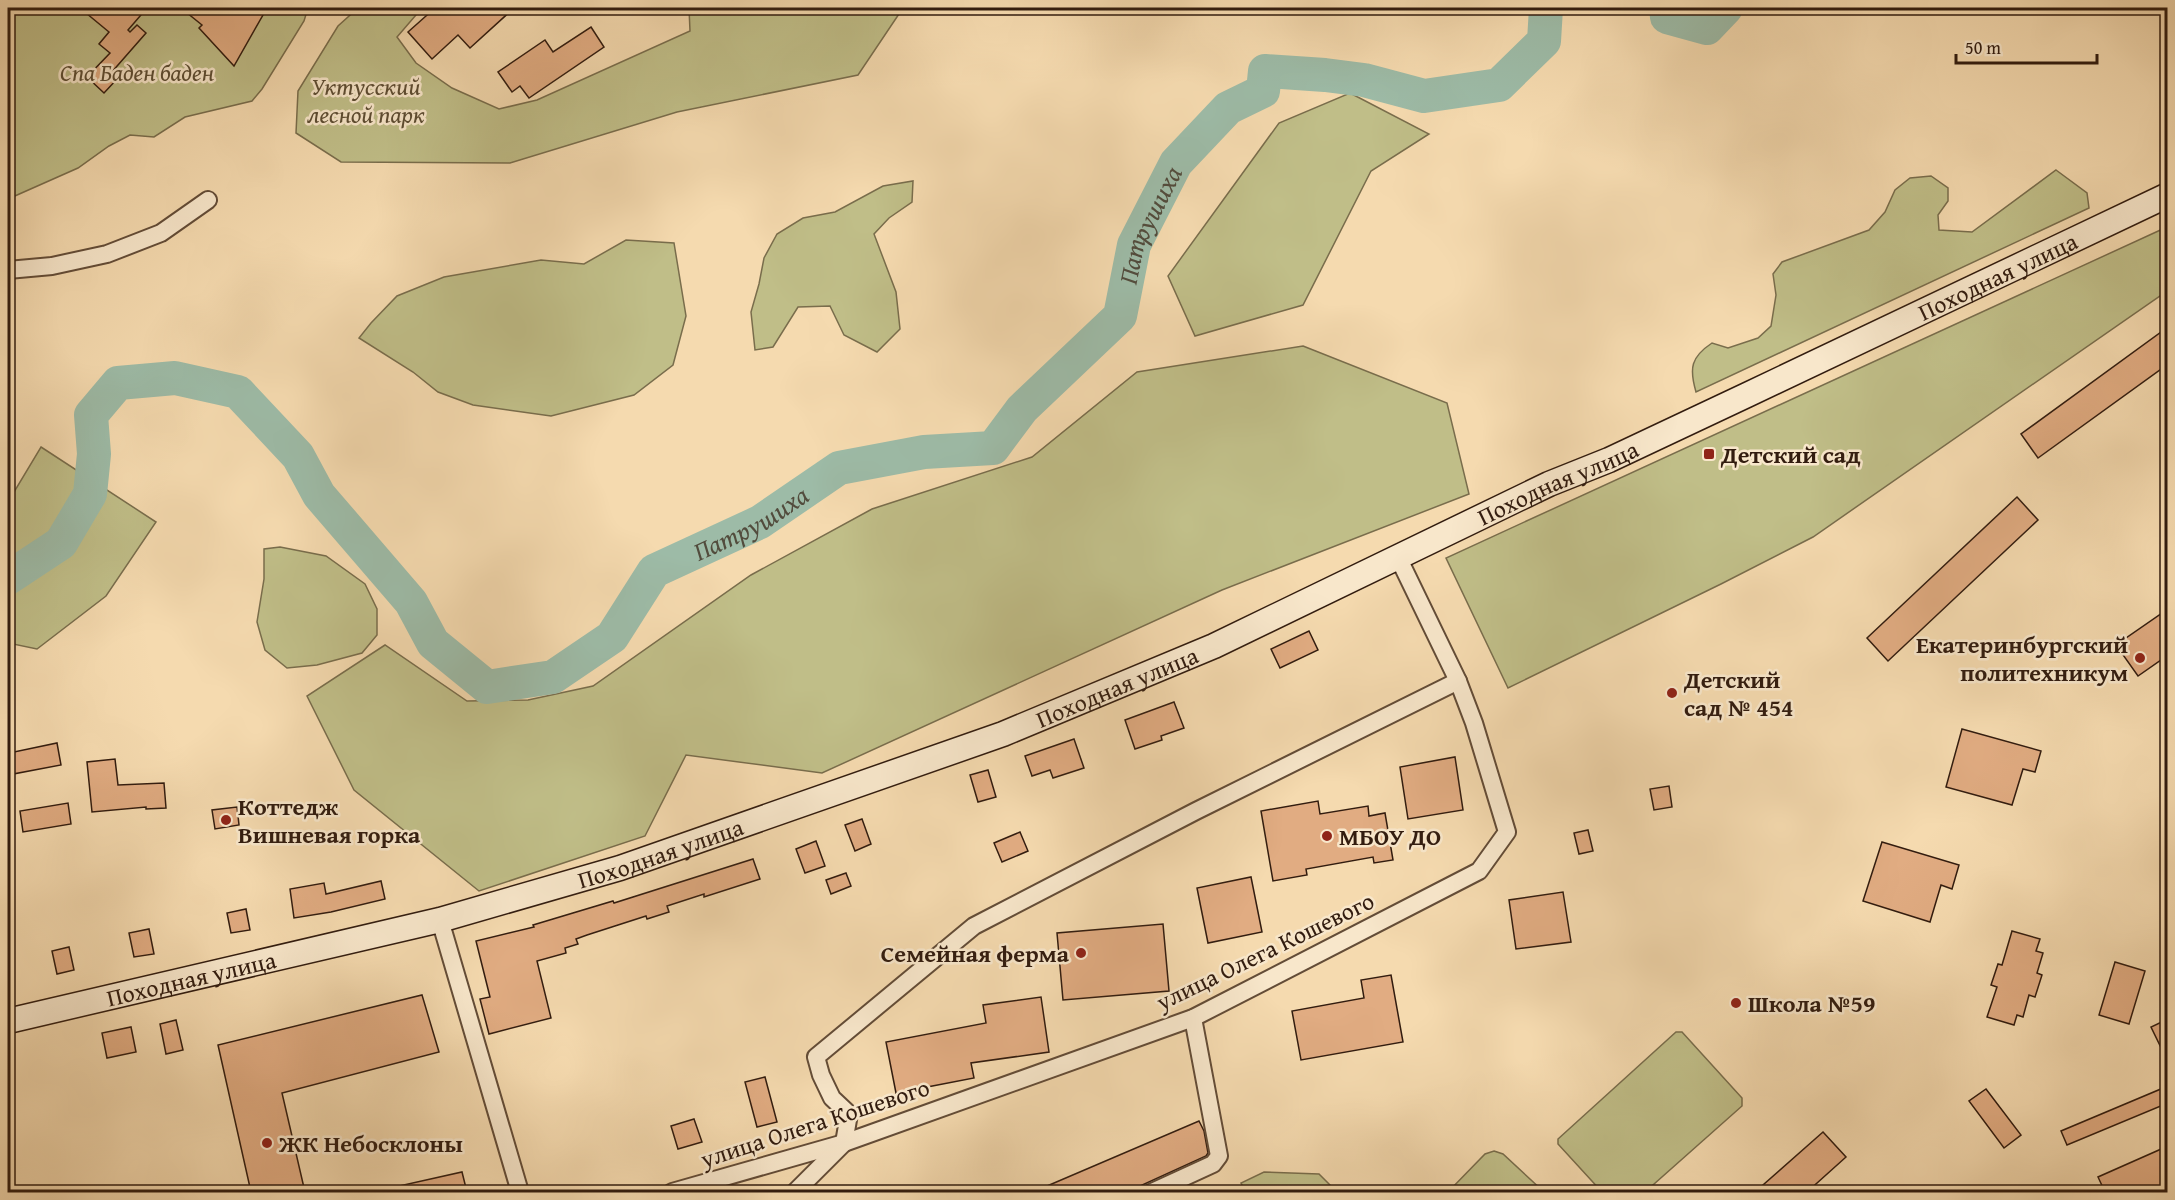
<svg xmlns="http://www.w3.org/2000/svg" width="2175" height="1200" font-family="'Gentium Book Plus',serif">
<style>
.green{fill:#c0be88;stroke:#796d4c;stroke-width:1.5}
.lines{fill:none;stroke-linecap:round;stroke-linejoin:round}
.river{stroke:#9dbba7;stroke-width:34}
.building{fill:#e1ac82;stroke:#321c0f;stroke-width:1.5}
.street-casing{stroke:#634c37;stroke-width:20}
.secondary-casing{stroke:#321c0f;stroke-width:27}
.street{stroke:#f8e7cb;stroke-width:16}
.secondary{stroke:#f8e7cb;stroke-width:24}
.poi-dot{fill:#8f2418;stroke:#f8e7cb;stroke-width:2}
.labels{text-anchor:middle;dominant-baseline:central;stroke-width:5;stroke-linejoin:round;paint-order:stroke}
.park-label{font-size:24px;font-style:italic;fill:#5d4d33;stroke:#f8e7cb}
.street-label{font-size:24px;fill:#321c0f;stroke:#f8e7cb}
.poi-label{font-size:24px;font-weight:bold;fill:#321c0f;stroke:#f8e7cb;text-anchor:start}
.water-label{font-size:26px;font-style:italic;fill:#524c3d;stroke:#f8e7cb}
</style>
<rect width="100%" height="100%" fill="#f5daaf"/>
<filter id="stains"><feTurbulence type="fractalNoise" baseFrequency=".00333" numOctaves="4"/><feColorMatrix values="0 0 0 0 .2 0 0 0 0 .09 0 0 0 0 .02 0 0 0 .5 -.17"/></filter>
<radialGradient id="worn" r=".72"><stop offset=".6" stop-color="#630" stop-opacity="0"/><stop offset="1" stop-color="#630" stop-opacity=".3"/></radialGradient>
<g class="green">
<path d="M8 8H308L304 21 262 89 252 101 185 117 154 137 130 135 109 146 78 168 8 199Z"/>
<path d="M358 8H422L397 37 416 63 452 88 499 109 537 100 690 31 689 8H903L858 75 677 112 510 163 341 162 296 133 298 91 338 26Z"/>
<path d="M1350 93 1429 134 1371 171 1303 305 1195 336 1168 276 1279 123Z"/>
<path d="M2056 170 2087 193 2089 208 1696 392C1689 368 1691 357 1712 343L1728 348 1758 338 1771 326 1776 295 1773 274 1782 262 1869 230 1885 212 1895 190 1910 178 1931 176 1948 188V201L1938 215 1939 230 1972 232Z"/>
<path d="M913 181 912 202 889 218 874 234 896 292 900 329 877 352 844 335 830 306 798 307 773 347 755 350 751 312 759 284 764 258 777 234 803 218 835 212 883 186Z"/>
<path d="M2167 227V291L1813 537 1721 584 1508 688 1446 558Z"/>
<path d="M626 240 674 243 686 316 673 365 634 395 551 416 473 405 438 392 413 372 359 338 371 323 397 296 444 277 541 260 584 264Z"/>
<path d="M1303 346 1447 403 1469 494 1222 590 822 773 686 755 645 836 479 891 354 790 307 696 385 645 467 701 528 700 593 686 751 575 872 509 1032 457 1137 372Z"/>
<path d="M41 447 156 522 106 596 37 649 8 643V502Z"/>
<path d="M280 547 326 556 365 584 377 609V635L362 653 317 665 287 668 265 650 257 622 264 579V549Z"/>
<path d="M1676 1032H1682L1742 1098V1106L1645 1192H1602L1558 1144V1139Z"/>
<path d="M1494 1151 1503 1154 1544 1192H1448L1485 1154Z"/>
<path d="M1264 1172 1319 1174 1337 1192H1246L1241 1183Z"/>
</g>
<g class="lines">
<g class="river">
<path d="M1666 8 1667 17 1707 28 1726 8"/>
<path id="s1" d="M8 578 61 543 90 494 94 454 91 415 118 383 175 378 238 392 298 456 319 495 411 602 433 643 487 687 553 677 612 637 654 571 760 522 839 468 924 452 993 448 1022 409 1120 316 1134 245 1176 163 1228 108 1263 91 1265 71 1325 75 1364 80 1424 96 1499 85 1544 41 1546 8"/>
</g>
</g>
<g class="building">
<path d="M80 8H147L128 30 130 32 137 25 146 33 111 73 117 79 104 93 87 77 110 53 99 44 109 32Z"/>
<path d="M181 8H267L234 66 199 28 202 25Z"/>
<path d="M435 8H514L470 48 458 35 432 59 408 32Z"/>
<path d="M591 27 604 47 529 98 520 86 512 92 498 72 545 40 553 52Z"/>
<path d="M2168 327V364L2038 458 2021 434Z"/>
<path d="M2017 497 2038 520 1888 661 1867 638Z"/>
<path d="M2168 609V655L2138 676 2116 645Z"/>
<path d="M1309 631 1318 650 1280 668 1271 649Z"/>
<path d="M1174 702 1184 728 1161 736 1162 740 1135 749 1125 720Z"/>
<path d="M1962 729 2041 751 2035 772 2023 769 2012 805 1946 787Z"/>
<path d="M1074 739 1084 768 1053 778 1050 770 1032 776 1025 756Z"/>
<path d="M57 743 61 765 13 774 9 753Z"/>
<path d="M1455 757 1463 810 1408 819 1400 767Z"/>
<path d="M115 759 118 785 164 783 166 808 146 809V807L92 812 87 762Z"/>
<path d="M988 770 996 797 978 802 970 775Z"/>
<path d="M1669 786 1672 807 1654 810 1650 789Z"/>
<path d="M1318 801 1320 814 1368 806 1369 816 1385 813 1393 860 1374 863 1373 857 1306 869 1307 875 1273 881 1261 811Z"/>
<path d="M68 803 71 824 23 832 20 811Z"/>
<path d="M237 807 239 825 215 829 212 810Z"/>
<path d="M862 819 871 844 855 851 845 825Z"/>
<path d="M1588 830 1593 851 1579 854 1574 833Z"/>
<path d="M1020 832 1028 851 1002 862 994 843Z"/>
<path d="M816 841 825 866 805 873 796 849Z"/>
<path d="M1882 842 1959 865 1952 889 1941 885 1930 922 1863 901Z"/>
<path d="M753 859 760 879 704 897V894L667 906 669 912 647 919 646 916 587 935 576 939 578 944 565 948 566 953 537 961 551 1018 489 1034 480 999 490 997 476 941 534 927 533 925 613 901 614 903Z"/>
<path d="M846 873 851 886 831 894 826 880Z"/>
<path d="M1251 877 1262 932 1208 943 1197 888Z"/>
<path d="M381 881 385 899 331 912 294 918 290 889 324 883 326 894Z"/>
<path d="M1563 892 1571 942 1516 949 1509 900Z"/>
<path d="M246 909 250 930 231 933 227 913Z"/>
<path d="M1163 924 1169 991 1063 1000 1057 933Z"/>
<path d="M149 929 154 954 134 957 129 933Z"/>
<path d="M2012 931 2040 939 2036 951 2043 953 2037 973 2042 975 2035 997 2029 995 2023 1017 2017 1015 2014 1025 1987 1017 1997 987 1991 985 1998 964 2002 965Z"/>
<path d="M69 947 74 970 57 974 52 951Z"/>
<path d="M2115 962 2145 971 2129 1024 2099 1015Z"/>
<path d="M1391 975 1403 1042 1301 1060 1292 1011 1364 998 1361 980Z"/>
<path d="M422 995 439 1052 282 1093 305 1192H251L218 1045Z"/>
<path d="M1041 997 1049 1052 971 1063 974 1078 896 1093 886 1042 986 1023 983 1005Z"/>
<path d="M2168 1019V1062L2151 1027Z"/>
<path d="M176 1020 183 1050 166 1054 160 1024Z"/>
<path d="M131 1027 136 1052 107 1058 102 1033Z"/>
<path d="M765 1077 777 1122 757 1127 745 1082Z"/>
<path d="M2168 1086V1103L2067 1145 2061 1131Z"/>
<path d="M1986 1089 2021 1135 2004 1148 1969 1101Z"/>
<path d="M694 1119 702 1142 678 1149 671 1126Z"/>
<path d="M1199 1121 1204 1131 1208 1153 1206 1156 1127 1192H1033Z"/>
<path d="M1823 1132 1846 1157 1807 1192H1755Z"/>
<path d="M2168 1146V1190L2160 1192H2105L2098 1177Z"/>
<path d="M462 1172 467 1192H400L399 1186Z"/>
</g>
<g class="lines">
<defs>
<g id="street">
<path d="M8 270 52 266 107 254 161 233 208 200"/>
<path d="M440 920 520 1192"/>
<path d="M672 1192 844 1143 1193 1018 1479 871 1507 832 1474 723 1458 681 1398 557"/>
<path d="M795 1192 844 1143 849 1114 832 1098 821 1075 816 1057 974 926 1196 811 1458 681"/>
<path d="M1152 1192 1213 1164 1219 1156 1193 1018"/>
</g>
<g id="secondary">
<path id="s2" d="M8 1021 440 920 620 868 1003 734 1214 646 1549 484 1609 460 1747 395 2168 195"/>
</g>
</defs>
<use href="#street" class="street-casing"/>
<use href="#secondary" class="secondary-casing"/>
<use href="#street" class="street"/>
<use href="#secondary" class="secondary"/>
</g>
<g class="poi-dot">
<rect x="1703" y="448" width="12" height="12" rx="3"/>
<circle cx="2140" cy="658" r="6"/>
<circle cx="1672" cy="693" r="6"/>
<circle cx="226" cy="820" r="6"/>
<circle cx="1327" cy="836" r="6"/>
<circle cx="1081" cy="953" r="6"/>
<circle cx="1736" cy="1003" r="6"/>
<circle cx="267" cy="1143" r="6"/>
</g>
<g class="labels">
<g class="park-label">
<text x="137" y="72">Спа Баден баден</text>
<text x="366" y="86">Уктусский<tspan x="366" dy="28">лесной парк</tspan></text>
</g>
<g class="street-label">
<text stroke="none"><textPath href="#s2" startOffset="2132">Походная улица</textPath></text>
<text stroke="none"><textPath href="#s2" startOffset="1646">Походная улица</textPath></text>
<text stroke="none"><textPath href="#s2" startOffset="1160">Походная улица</textPath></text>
<text stroke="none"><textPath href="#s2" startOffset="674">Походная улица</textPath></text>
<text transform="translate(1265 951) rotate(-26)">улица Олега Кошевого</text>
<text stroke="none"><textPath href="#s2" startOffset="188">Походная улица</textPath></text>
<text transform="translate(815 1123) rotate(-18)">улица Олега Кошевого</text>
</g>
<g class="poi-label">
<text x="1721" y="454">Детский сад</text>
<text x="2128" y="644" text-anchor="end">Екатеринбургский<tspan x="2128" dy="28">политехникум</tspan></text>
<text x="1684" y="679">Детский<tspan x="1684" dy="28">сад № 454</tspan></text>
<text x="238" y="806">Коттедж<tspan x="238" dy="28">Вишневая горка</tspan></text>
<text x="1339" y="836">МБОУ ДО</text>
<text x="1069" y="953" text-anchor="end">Семейная ферма</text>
<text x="1748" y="1003">Школа №59</text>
<text x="279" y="1143">ЖК Небосклоны</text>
</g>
<g class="water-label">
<text stroke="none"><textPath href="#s1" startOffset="1617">Патрушиха</textPath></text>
<text stroke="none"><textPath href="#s1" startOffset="1077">Патрушиха</textPath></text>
</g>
</g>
<rect width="2175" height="1200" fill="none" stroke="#f5daaf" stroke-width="30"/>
<rect x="9" y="9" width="2157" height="1182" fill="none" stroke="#321c0f" stroke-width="3"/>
<rect x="15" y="15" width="2145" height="1170" fill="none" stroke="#321c0f" stroke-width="1.5"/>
<path d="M1956 54v9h141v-9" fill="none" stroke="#321c0f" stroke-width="3"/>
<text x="1965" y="54" font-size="18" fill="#321c0f" stroke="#f8e7cb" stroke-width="4.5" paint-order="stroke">50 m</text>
<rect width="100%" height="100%" filter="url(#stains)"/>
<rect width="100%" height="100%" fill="url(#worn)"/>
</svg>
